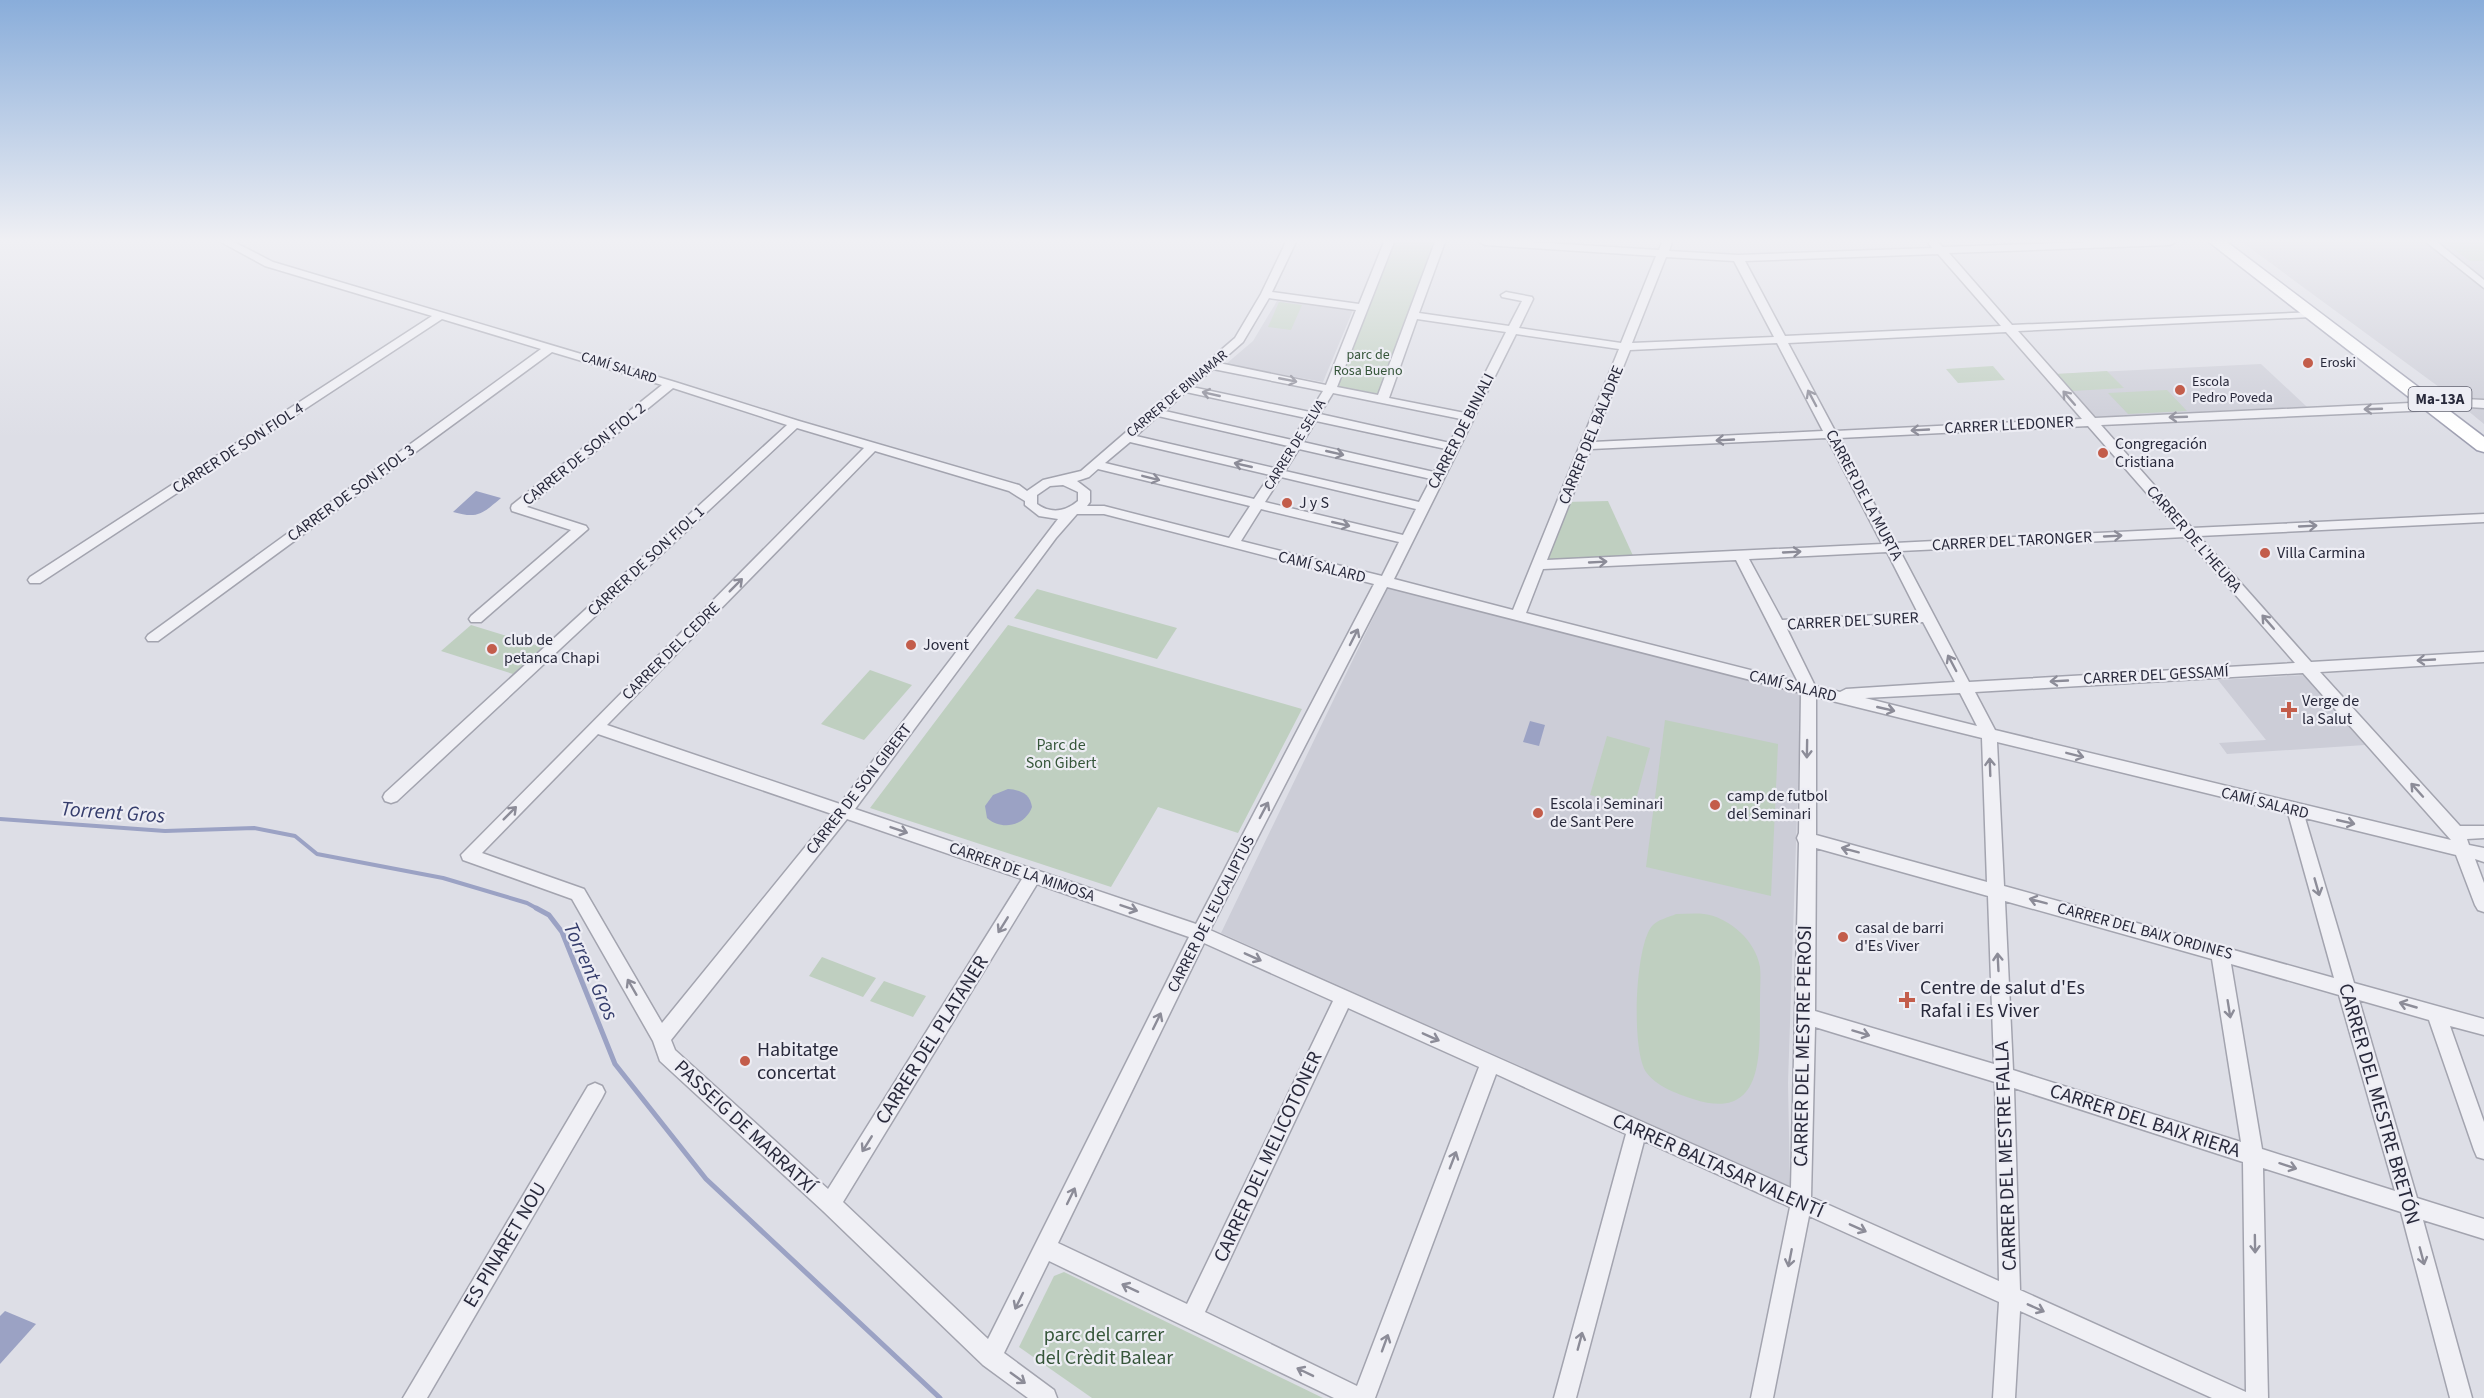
<svg xmlns="http://www.w3.org/2000/svg" width="2484" height="1398" font-family="'Source Sans 3',sans-serif">
<style>
.built{fill:#cccdd7}
.green{fill:#bfcfc0}
.water{fill:#9ba2c4}
.lines{fill:none;stroke-linecap:round;stroke-linejoin:round}
.stream-far1{stroke:#9ba2c4;stroke-width:4}
.stream{stroke:#9ba2c4;stroke-width:5}
.minor-casing{stroke:#a3a4af;stroke-width:3}
.primary-casing{stroke:#9e9fb1;stroke-width:3}
.minor{fill:#f0f0f5;fill-rule:evenodd}
.primary{fill:#fff;fill-rule:evenodd}
.oneway{stroke:#8c8c98}
.poi-dot{fill:#c35d4b;stroke:#ededf4;stroke-width:2}
.labels{text-anchor:middle;dominant-baseline:central;stroke-width:4.5;stroke-linejoin:round;paint-order:stroke}
.far-park-label{font-size:14px;fill:#36563a;stroke:#ededf4}
.far-poi-label{font-size:14px;fill:#28293b;stroke:#ededf4;text-anchor:start}
.far-street-label{font-size:14px;fill:#28293b;stroke:#ededf4}
.shield{fill:#ededf4;stroke:#636472;stroke-width:1.5}
.shield-label{font-size:15px;font-weight:bold;fill:#28293b}
.street-label{font-size:16px;fill:#28293b;stroke:#ededf4}
.poi-label{font-size:16px;fill:#28293b;stroke:#ededf4;text-anchor:start}
.park-label{font-size:16px;fill:#36563a;stroke:#ededf4}
.near-poi-label{font-size:20px;fill:#28293b;stroke:#ededf4;text-anchor:start}
.near-street-label{font-size:20px;fill:#28293b;stroke:#ededf4}
.near-park-label{font-size:20px;fill:#36563a;stroke:#ededf4}
.near-water-label{font-size:21px;font-style:italic;fill:#353d6c;stroke:#ededf4}
</style>
<rect width="100%" height="100%" fill="#dddee6"/>
<g class="built">
<path d="M2242 242H2484V424L2439 387Z"/>
<path d="M1277 301 1353 310 1323 382 1226 364 1253 341Z"/>
<path d="M2261 364 2307 407 2095 417 2056 374Z"/>
<path d="M1388 587 1801 693 1788 1083 1790 1186 1221 933Z"/>
<path d="M2305 675 2365 745 2227 754 2219 743 2266 740 2218 680Z"/>
</g>
<g class="green">
<path d="M1389 242H1440L1382 400 1331 388Z"/>
<path d="M2444 242H2484V261H2470Z"/>
<path d="M1279 302 1302 305 1291 330 1268 327Z"/>
<path d="M1993 366 2005 380 1958 383 1946 369Z"/>
<path d="M2107 371 2124 388 2072 391 2056 374Z"/>
<path d="M2167 390 2187 411 2128 414 2108 393Z"/>
<path d="M1608 501 1635 560 1539 565 1564 502Z"/>
<path d="M1037 589 1177 628 1157 659 1014 618Z"/>
<path d="M471 625 542 647 513 674 441 651Z"/>
<path d="M1008 625 1302 709 1238 833 1158 807 1111 887 870 808Z"/>
<path d="M870 670 912 685 864 740 821 724Z"/>
<path d="M1665 720 1778 744 1771 896 1646 867Z"/>
<path d="M1607 736 1650 748 1634 807 1590 795Z"/>
<path d="M1676 914C1685 914 1695 913 1704 914 1729 917 1756 941 1760 967 1761 977 1760 988 1760 999 1759 1047 1768 1124 1693 1099 1677 1094 1656 1086 1646 1072 1631 1049 1635 946 1652 926 1657 920 1669 917 1676 914Z"/>
<path d="M822 957 876 978 863 997 809 976Z"/>
<path d="M884 981 926 996 913 1017 870 1001Z"/>
<path d="M1064 1272 1323 1398H1092L1019 1347 1054 1276Z"/>
</g>
<g class="water">
<path d="M476 491 501 498C482 514 478 519 453 512Z"/>
<path d="M1530 721 1545 725 1539 746 1523 742Z"/>
<path d="M1008 789C1020 790 1030 793 1032 807 1025 826 1002 831 987 818L985 806 993 795Z"/>
<path d="M5 1311 36 1324 0 1364V1316Z"/>
</g>
<g class="lines">
<path class="stream-far1" d="M0 819 165 831 254 828 295 836 317 854 443 878 527 903 538 909"/>
<path class="stream" d="M536 908 549 915 562 932 615 1064 706 1179 940 1398"/>
<defs>
<g id="minor">
<path d="M221 242H234L273 262 675 382 799 421 1019 485 1027 491 1043 480 1081 471 1235 338 1261 294 1286 242H1296L1272 292 1359 304 1384 242H1394L1337 387 1378 395 1435 242H1445L1419 313 1509 326 1522 301 1502 297 1501 295 1506 292 1532 297 1533 299 1519 328 1621 343 1656 256 1485 245 1480 242H1531L1659 250 1662 242H1672L1669 251 1738 255 1932 248 1928 242H1938L1943 247 2091 242H2175L2170 245 1949 253 2012 325 2315 312V316L2311 317 2018 331 2095 418 2431 402 2437 406 2431 410 2101 425 2192 528 2484 514V522L2199 536 2311 662 2484 652V662L2320 672 2460 826H2484V838L2467 839 2469 845 2484 848V862L2475 859 2484 883V912L2478 910 2475 905 2456 855 2305 818 2354 983 2484 1019V1035L2450 1026 2484 1122V1159L2477 1157 2474 1150 2429 1020 2359 1000 2417 1198 2484 1219V1239L2423 1220 2472 1398H2450L2401 1212 2263 1168 2268 1398H2212L2020 1311 2015 1398H1993L1999 1302 1809 1216 1773 1398H1751L1790 1207 1644 1141 1576 1398H1554L1626 1134 1496 1074 1375 1398H1334L1049 1261 1004 1353 1054 1390 1057 1398H1028L983 1365 823 1211 660 1061 653 1041 572 899 463 860 461 855 864 448 797 428 397 801 391 803 385 801 383 797 385 793 787 425 673 388 527 507 586 526 588 529 481 622H471L469 619 471 616 571 530 512 511 511 508 512 505 662 385 552 352 158 641H148L146 638 148 635 541 349 442 319 40 583H30L28 580 30 577 432 316 265 266ZM1938 254 2001 326 1785 336 1745 261ZM1666 257 1734 261 1774 337 1632 343ZM1269 298 1356 310 1326 385 1219 363 1243 342ZM1417 319 1506 332 1465 413 1389 398ZM2006 332 2082 419 1835 431 1788 343ZM1516 334 1619 349 1513 610 1394 579ZM1777 343 1823 431 1593 442 1630 350ZM1213 369 1323 391 1310 412 1192 387ZM1186 392 1306 418 1292 440 1165 411ZM1333 393 1461 419 1450 443 1320 414ZM1158 416 1288 446 1274 468 1136 436ZM1316 421 1446 449 1434 472 1303 442ZM2088 426 2178 529 1895 543 1839 438ZM1827 438 1882 544 1547 560 1591 449ZM1130 442 1270 475 1254 499 1105 463ZM1299 449 1431 479 1419 502 1285 471ZM875 451 1009 491 1025 501V505L1039 516 1058 519 840 804 607 725ZM1098 469 1250 506 1229 538 1104 506H1087L1090 502V491L1077 481 1089 477ZM1281 477 1416 509 1403 535 1265 502ZM1063 485 1078 492V501C1065 512 1051 514 1037 504V495L1050 486ZM1261 509 1399 542 1382 576 1241 541ZM1077 514H1104L1374 584 1196 924 855 809 1056 538ZM2185 537 2295 663 1969 682 1900 551ZM1887 552 1918 613 1782 620 1749 559ZM1736 560 1798 682 1526 613 1543 569ZM1387 587 1801 693 1799 833 1797 838 1799 843 1791 1188 1210 930ZM1923 622 1955 682 1846 689 1840 692 1815 686 1787 629ZM2303 673 2451 840 1995 730 1975 692ZM1960 693 1977 726 1865 698ZM1816 697 1982 738 1987 882 1816 835ZM598 734 832 814 662 1023 584 889 482 853ZM1997 742 2288 813 2334 978 2004 886ZM847 819 1022 879 828 1189 675 1050 671 1040ZM1816 848 1988 896 1994 1064 1815 1011ZM1037 884 1189 937 988 1339 843 1202ZM2005 901 2212 959 2241 1142 2013 1070ZM1204 943 1333 1001 1187 1304 1058 1243ZM2231 964 2339 995 2395 1191 2262 1149ZM1348 1008 1479 1067 1357 1386 1205 1312ZM1815 1027 1995 1082 1999 1281 1811 1197ZM2014 1088 2243 1162 2246 1392 2020 1290Z"/>
<path d="M2426 242H2437L2484 280V288Z"/>
<path d="M2444 398 2484 400V408L2440 405 2438 402Z"/>
<path d="M595 1083 602 1086 605 1092 602 1098 427 1398H403L588 1086Z"/>
</g>
<path id="primary" d="M2209 242H2227L2484 437V452L2477 450Z"/>
</defs>
<use href="#minor" class="minor-casing"/>
<use href="#primary" class="primary-casing"/>
<use href="#minor" class="minor"/>
<use href="#primary" class="primary"/>
</g>
<defs><path id="oneway-shaft" d="M-6 0H5M1.5-3L5.5 0L1.5 3" fill="none" stroke-width="1.6" stroke-linecap="round" stroke-linejoin="round" transform="scale(1.5)"/></defs>
<g class="oneway">
<use href="#oneway-shaft" transform="translate(1288 380) rotate(11)"/>
<use href="#oneway-shaft" transform="translate(1211 394) rotate(-167)"/>
<use href="#oneway-shaft" transform="translate(1812 398) rotate(-118)"/>
<use href="#oneway-shaft" transform="translate(2069 398) rotate(-131)"/>
<use href="#oneway-shaft" transform="translate(2373 409) rotate(178)"/>
<use href="#oneway-shaft" transform="translate(2178 417) rotate(178)"/>
<use href="#oneway-shaft" transform="translate(1920 430) rotate(177)"/>
<use href="#oneway-shaft" transform="translate(1725 440) rotate(177)"/>
<use href="#oneway-shaft" transform="translate(1335 453) rotate(13)"/>
<use href="#oneway-shaft" transform="translate(1243 465) rotate(-167)"/>
<use href="#oneway-shaft" transform="translate(1151 478) rotate(14)"/>
<use href="#oneway-shaft" transform="translate(1341 524) rotate(13)"/>
<use href="#oneway-shaft" transform="translate(2308 526) rotate(-3)"/>
<use href="#oneway-shaft" transform="translate(2113 536) rotate(-3)"/>
<use href="#oneway-shaft" transform="translate(1792 552) rotate(-3)"/>
<use href="#oneway-shaft" transform="translate(1598 562) rotate(-3)"/>
<use href="#oneway-shaft" transform="translate(736 585) rotate(-45)"/>
<use href="#oneway-shaft" transform="translate(2268 622) rotate(-131)"/>
<use href="#oneway-shaft" transform="translate(1354 637) rotate(-63)"/>
<use href="#oneway-shaft" transform="translate(2426 660) rotate(177)"/>
<use href="#oneway-shaft" transform="translate(1952 663) rotate(-118)"/>
<use href="#oneway-shaft" transform="translate(2059 681) rotate(177)"/>
<use href="#oneway-shaft" transform="translate(1886 709) rotate(13)"/>
<use href="#oneway-shaft" transform="translate(1807 749) rotate(91)"/>
<use href="#oneway-shaft" transform="translate(2075 755) rotate(14)"/>
<use href="#oneway-shaft" transform="translate(1990 767) rotate(-92)"/>
<use href="#oneway-shaft" transform="translate(2417 790) rotate(-132)"/>
<use href="#oneway-shaft" transform="translate(1264 810) rotate(-62)"/>
<use href="#oneway-shaft" transform="translate(510 813) rotate(-45)"/>
<use href="#oneway-shaft" transform="translate(2346 822) rotate(13)"/>
<use href="#oneway-shaft" transform="translate(899 830) rotate(19)"/>
<use href="#oneway-shaft" transform="translate(1850 850) rotate(-165)"/>
<use href="#oneway-shaft" transform="translate(2317 887) rotate(74)"/>
<use href="#oneway-shaft" transform="translate(2038 901) rotate(-165)"/>
<use href="#oneway-shaft" transform="translate(1129 908) rotate(19)"/>
<use href="#oneway-shaft" transform="translate(1003 925) rotate(122)"/>
<use href="#oneway-shaft" transform="translate(1253 957) rotate(24)"/>
<use href="#oneway-shaft" transform="translate(1998 962) rotate(-93)"/>
<use href="#oneway-shaft" transform="translate(632 987) rotate(-120)"/>
<use href="#oneway-shaft" transform="translate(2408 1005) rotate(-164)"/>
<use href="#oneway-shaft" transform="translate(2229 1009) rotate(81)"/>
<use href="#oneway-shaft" transform="translate(1157 1021) rotate(-64)"/>
<use href="#oneway-shaft" transform="translate(1861 1033) rotate(17)"/>
<use href="#oneway-shaft" transform="translate(1431 1037) rotate(24)"/>
<use href="#oneway-shaft" transform="translate(867 1144) rotate(122)"/>
<use href="#oneway-shaft" transform="translate(1453 1160) rotate(-69)"/>
<use href="#oneway-shaft" transform="translate(2288 1166) rotate(18)"/>
<use href="#oneway-shaft" transform="translate(1071 1196) rotate(-64)"/>
<use href="#oneway-shaft" transform="translate(1858 1228) rotate(24)"/>
<use href="#oneway-shaft" transform="translate(2255 1244) rotate(89)"/>
<use href="#oneway-shaft" transform="translate(2422 1256) rotate(75)"/>
<use href="#oneway-shaft" transform="translate(1790 1258) rotate(101)"/>
<use href="#oneway-shaft" transform="translate(1130 1288) rotate(-155)"/>
<use href="#oneway-shaft" transform="translate(1019 1301) rotate(116)"/>
<use href="#oneway-shaft" transform="translate(2036 1308) rotate(24)"/>
<use href="#oneway-shaft" transform="translate(1580 1341) rotate(-75)"/>
<use href="#oneway-shaft" transform="translate(1385 1343) rotate(-70)"/>
<use href="#oneway-shaft" transform="translate(1305 1372) rotate(-154)"/>
<use href="#oneway-shaft" transform="translate(1018 1378) rotate(36)"/>
</g>
<linearGradient id="sky" x2="0" y2="1"><stop stop-color="#89adda"/><stop offset="0.55" stop-color="#f0f0f4"/><stop offset="1" stop-color="#f0f0f4" stop-opacity="0"/></linearGradient>
<rect width="2484" height="438" fill="url(#sky)"/>
<g class="poi-dot">
<circle cx="2308" cy="363" r="6"/>
<circle cx="2180" cy="390" r="6"/>
<circle cx="2103" cy="453" r="6"/>
<circle cx="1287" cy="503" r="6"/>
<circle cx="2265" cy="553" r="6"/>
<circle cx="911" cy="645" r="6"/>
<circle cx="492" cy="649" r="6"/>
<path d="M2286 701h6v6h6v6h-6v6h-6v-6h-6v-6h6z"/>
<circle cx="1715" cy="805" r="6"/>
<circle cx="1538" cy="813" r="6"/>
<circle cx="1843" cy="937" r="6"/>
<path d="M1904 991h6v6h6v6h-6v6h-6v-6h-6v-6h6z"/>
<circle cx="745" cy="1061" r="6"/>
</g>
<g class="labels">
<g class="far-park-label">
<text x="1368" y="355">parc de<tspan x="1368" dy="16">Rosa Bueno</tspan></text>
</g>
<g class="far-poi-label">
<text x="2320" y="363">Eroski</text>
<text x="2192" y="382">Escola<tspan x="2192" dy="16">Pedro Poveda</tspan></text>
</g>
<g class="far-street-label">
<text transform="translate(619 368) rotate(17)">CAMÍ SALARD</text>
<text transform="translate(1177 394) rotate(-40)">CARRER DE BINIAMAR</text>
<text transform="translate(1295 445) rotate(-58)">CARRER DE SELVA</text>
</g>
<rect class="shield" x="2408.5" y="387" width="63" height="24" rx="4.5"/>
<g class="shield-label">
<text x="2440" y="399">Ma-13A</text>
</g>
<g class="street-label">
<text transform="translate(2009 425) rotate(-3)">CARRER LLEDONER</text>
<text transform="translate(1461 431) rotate(-63)">CARRER DE BINIALI</text>
<text transform="translate(1591 435) rotate(-68)">CARRER DEL BALADRE</text>
<text transform="translate(238 448) rotate(-33)">CARRER DE SON FIOL 4</text>
<text transform="translate(584 454) rotate(-39)">CARRER DE SON FIOL 2</text>
<text transform="translate(351 493) rotate(-36)">CARRER DE SON FIOL 3</text>
<text transform="translate(1864 495) rotate(62)">CARRER DE LA MURTA</text>
<text transform="translate(2194 539) rotate(49)">CARRER DE L'HEURA</text>
<text transform="translate(2012 541) rotate(-3)">CARRER DEL TARONGER</text>
<text transform="translate(646 561) rotate(-43)">CARRER DE SON FIOL 1</text>
<text transform="translate(1322 567) rotate(14)">CAMÍ SALARD</text>
<text transform="translate(1853 621) rotate(-3)">CARRER DEL SURER</text>
<text transform="translate(671 651) rotate(-45)">CARRER DEL CEDRE</text>
<text transform="translate(2156 675) rotate(-3)">CARRER DEL GESSAMÍ</text>
<text transform="translate(1793 686) rotate(14)">CAMÍ SALARD</text>
<text transform="translate(859 789) rotate(-52)">CARRER DE SON GIBERT</text>
<text transform="translate(2265 803) rotate(14)">CAMÍ SALARD</text>
<text transform="translate(1022 872) rotate(19)">CARRER DE LA MIMOSA</text>
<text transform="translate(1211 914) rotate(-63)">CARRER DE L'EUCALIPTUS</text>
<text transform="translate(2145 931) rotate(15)">CARRER DEL BAIX ORDINES</text>
</g>
<g class="poi-label">
<text x="2115" y="444">Congregación<tspan x="2115" dy="18">Cristiana</tspan></text>
<text x="1299" y="503">J y S</text>
<text x="2277" y="553">Villa Carmina</text>
<text x="504" y="640">club de<tspan x="504" dy="18">petanca Chapi</tspan></text>
<text x="923" y="645">Jovent</text>
<text x="2302" y="701">Verge de<tspan x="2302" dy="18">la Salut</tspan></text>
<text x="1727" y="796">camp de futbol<tspan x="1727" dy="18">del Seminari</tspan></text>
<text x="1550" y="804">Escola i Seminari<tspan x="1550" dy="18">de Sant Pere</tspan></text>
<text x="1855" y="928">casal de barri<tspan x="1855" dy="18">d'Es Viver</tspan></text>
</g>
<g class="park-label">
<text x="1061" y="745">Parc de<tspan x="1061" dy="18">Son Gibert</tspan></text>
</g>
<g class="near-poi-label">
<text x="1920" y="988">Centre de salut d'Es<tspan x="1920" dy="23">Rafal i Es Viver</tspan></text>
<text x="757" y="1050">Habitatge<tspan x="757" dy="23">concertat</tspan></text>
</g>
<g class="near-street-label">
<text transform="translate(932 1040) rotate(-58)">CARRER DEL PLATANER</text>
<text transform="translate(1803 1046) rotate(-89)">CARRER DEL MESTRE PEROSI</text>
<text transform="translate(2379 1104) rotate(74)">CARRER DEL MESTRE BRETÓN</text>
<text transform="translate(2145 1121) rotate(18)">CARRER DEL BAIX RIERA</text>
<text transform="translate(745 1127) rotate(43)">PASSEIG DE MARRATXÍ</text>
<text transform="translate(2006 1156) rotate(-92)">CARRER DEL MESTRE FALLA</text>
<text transform="translate(1268 1157) rotate(-65)">CARRER DEL MELICOTONER</text>
<text transform="translate(1718 1166) rotate(24)">CARRER BALTASAR VALENTÍ</text>
<text transform="translate(505 1245) rotate(-59)">ES PINARET NOU</text>
</g>
<g class="near-park-label">
<text x="1104" y="1335">parc del carrer<tspan x="1104" dy="23">del Crèdit Balear</tspan></text>
</g>
<g class="near-water-label">
<text transform="translate(113 812) rotate(4)">Torrent Gros</text>
<text transform="translate(591 971) rotate(66)">Torrent Gros</text>
</g>
</g>
</svg>
